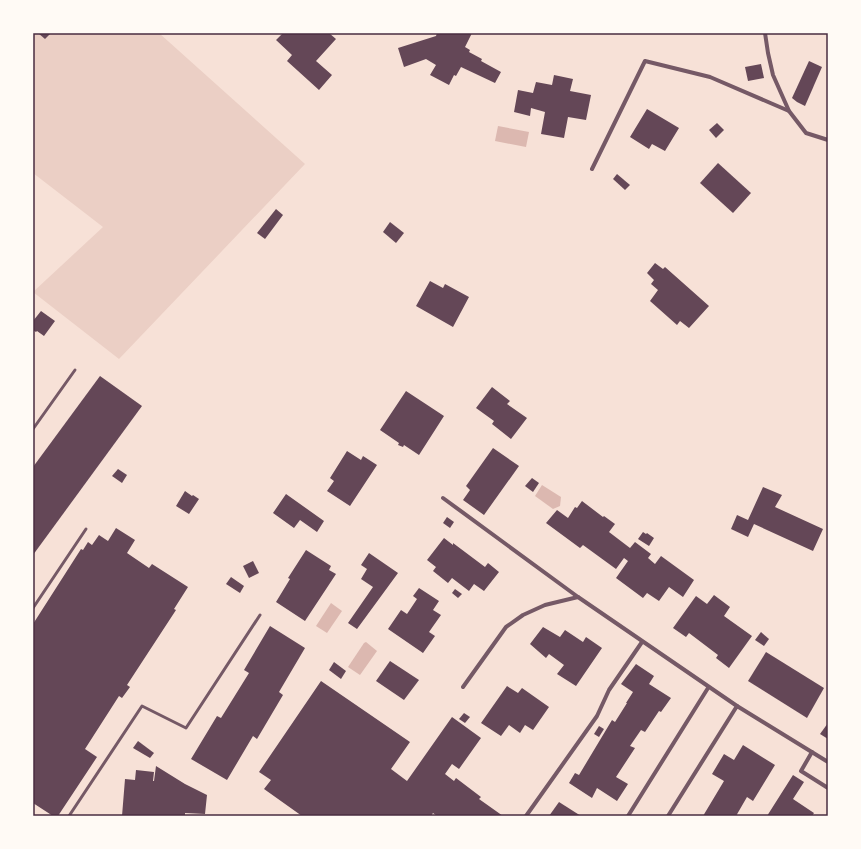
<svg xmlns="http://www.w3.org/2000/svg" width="861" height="849" font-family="'Alegreya Sans',sans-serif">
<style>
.green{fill:#ebcfc5}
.water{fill:#dcb8b0}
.building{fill:#644757}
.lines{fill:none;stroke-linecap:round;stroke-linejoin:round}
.service{stroke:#755966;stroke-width:3}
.minor{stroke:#755966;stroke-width:4}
.neatline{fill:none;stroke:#4a2c40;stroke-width:1.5}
</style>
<rect width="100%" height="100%" fill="#f7e1d7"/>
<path class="green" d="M33 33H159L305 164 119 359 33 292 103 227 33 173Z"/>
<g class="water">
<path d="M498 126 529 132 526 147 495 141Z"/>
<path d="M542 485 561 497 560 506 553 509 535 496Z"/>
<path d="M331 603 342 611 327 633 316 626Z"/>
<path d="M366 642 377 651 360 675 348 667 364 643Z"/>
</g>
<g class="building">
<path d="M38 33H51L45 39Z"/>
<path d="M283 33H329L336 39 316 61 332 75 319 90 287 61 292 55 276 40Z"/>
<path d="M437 33 441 34V33H472L465 47 470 50 469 52 482 59 481 61 501 72 495 83 461 67 456 76 454 75 449 85 430 75 436 65 426 59 404 67 398 48 436 36Z"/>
<path d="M809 61 822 67 805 106 797 102 792 98Z"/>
<path d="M761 64 764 78 748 81 745 67Z"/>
<path d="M554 75 573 79 570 91 591 95 586 120 568 117 564 138 541 134 545 112 531 108 530 116 514 112 518 90 533 93 536 82 552 85Z"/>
<path d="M647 109 679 128 665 151 652 144 649 149 630 137Z"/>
<path d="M717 123 724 130 716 138 709 130Z"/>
<path d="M718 163 751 193 733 213 700 183Z"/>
<path d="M617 174 630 185 625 190 613 179Z"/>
<path d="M276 209 283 215 265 239 257 233Z"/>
<path d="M390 222 404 233 396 243 383 232Z"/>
<path d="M655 263 663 269 665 267 709 306 689 328 680 321 677 325 650 301 658 290 651 284 654 280 647 273Z"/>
<path d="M430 281 443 288 445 284 469 297 453 327 416 306Z"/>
<path d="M41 311 55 321 44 336 37 331 36 332 33 330V321Z"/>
<path d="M100 376 142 406 33 555V467Z"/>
<path d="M492 387 510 401 507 404 527 418 511 439 492 424 494 421 476 408Z"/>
<path d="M406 391 444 416 419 455 404 445 403 447 398 445 399 443 380 430Z"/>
<path d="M493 448 519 466 484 515 463 500 470 490 466 486Z"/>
<path d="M347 451 361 460 363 456 377 465 350 506 327 491 334 481 330 478Z"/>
<path d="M118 469 127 475 122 483 112 476Z"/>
<path d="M532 478 539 483 533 492 525 486Z"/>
<path d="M763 487 782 495 775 507 823 529 813 551 754 524 748 537 731 529 737 515 748 520Z"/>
<path d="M185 491 192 496 193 495 199 499 189 514 176 506Z"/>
<path d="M286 494 324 521 317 532 300 520 294 528 273 513Z"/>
<path d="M582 501 603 517 604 516 615 524 609 532 630 548 635 542 651 554 648 558 655 564 661 556 694 580 683 597 669 587 659 601 647 593 643 598 616 578 628 561 624 558 616 569 583 545 580 548 546 523 557 510 568 518 575 507 577 508Z"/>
<path d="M447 517 454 522 450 528 443 523Z"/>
<path d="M116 528 135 540 127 553 149 568 152 564 188 587 174 609 176 610 127 685 130 687 122 698 119 696 85 749 97 757 58 816H53L33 803V624L81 549 83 550 88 542 92 545 99 535 108 541Z"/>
<path d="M643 532 646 534 647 533 654 538 649 546 638 539Z"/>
<path d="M444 538 453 545V543L485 567 488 563 499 572 484 591 474 584 469 591 452 578 448 583 433 571 436 567 427 560Z"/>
<path d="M306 550 331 566 329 570 336 574 305 621 276 602 290 579 288 578Z"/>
<path d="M369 553 398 573 357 629 348 623 373 587 361 579 367 569 361 565Z"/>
<path d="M253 561 259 573 249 578 243 566Z"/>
<path d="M231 577 244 586 240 593 226 584Z"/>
<path d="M419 588 439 601 433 610 441 615 429 632 435 636 423 653 388 629 401 610 407 614 417 599 413 596Z"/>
<path d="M455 589 462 594 458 598 452 593Z"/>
<path d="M714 595 730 607 724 616 752 636 729 668 716 658 718 655 689 633 686 637 673 628 696 596 707 604Z"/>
<path d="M270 626 305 648 279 692 283 695 257 739 253 736 227 780 191 759 217 716 221 718 249 673 244 670Z"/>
<path d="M543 627 560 637 565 630 583 642 586 637 602 648 576 686 557 674 564 665 549 654 546 658 530 644Z"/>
<path d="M761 632 769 639 764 646 755 640Z"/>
<path d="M766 652 824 688 807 718 748 681Z"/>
<path d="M390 661 419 680 404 700 376 681Z"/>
<path d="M334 662 346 671 341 679 329 670Z"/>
<path d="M636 664 654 676 649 684 671 698 661 712 659 711 645 732 641 730 630 746 635 748 616 777 628 784 617 801 597 788 592 798 569 783 575 773 579 775 612 720 615 722 627 703H626L633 692 621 684Z"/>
<path d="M321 681 410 742 391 769 407 781 452 717 481 738 459 769 452 764 445 774 454 781 456 778 481 797 479 799 503 816H437L433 813 431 816H302L264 789 271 780 259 772Z"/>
<path d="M507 686 518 693 522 688 549 707 533 730 525 725 520 733 509 725 501 736 481 723Z"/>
<path d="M464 713 470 717 465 723 459 719Z"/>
<path d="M828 723V739L820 734Z"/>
<path d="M599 726 604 729 599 737 594 734Z"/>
<path d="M138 741 154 753 150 758 133 748Z"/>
<path d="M743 745 775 765 753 801 747 797 736 816H703L724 781 712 774 724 754 734 760Z"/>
<path d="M156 766 185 784 207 795 205 814 185 813V816H122L125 779 135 780 136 770 154 772 153 781H154Z"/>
<path d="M793 775 804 782 793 799 814 813 812 816H767Z"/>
<path d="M559 802 581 816H549Z"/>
</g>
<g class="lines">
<g class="service">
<path d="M33 429 75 370"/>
<path d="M33 608 86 529"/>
<path d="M69 816 142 706 186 728 260 615"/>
</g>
<g class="minor">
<path d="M765 33 768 53 773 75 789 111 806 133 828 140"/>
<path d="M592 169 645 61 710 77 789 111"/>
<path d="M443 498 578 597 737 706"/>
<path d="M463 687 506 627 523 615 545 605 578 597"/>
<path d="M812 752 801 771 828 788"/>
<path d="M526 816 597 716 609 690 642 642"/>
<path d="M628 816 708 688"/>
<path d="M668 816 737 706 828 762"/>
</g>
</g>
<rect width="861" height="849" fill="none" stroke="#fffaf5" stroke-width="68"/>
<rect x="34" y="34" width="793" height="781" class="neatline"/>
</svg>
